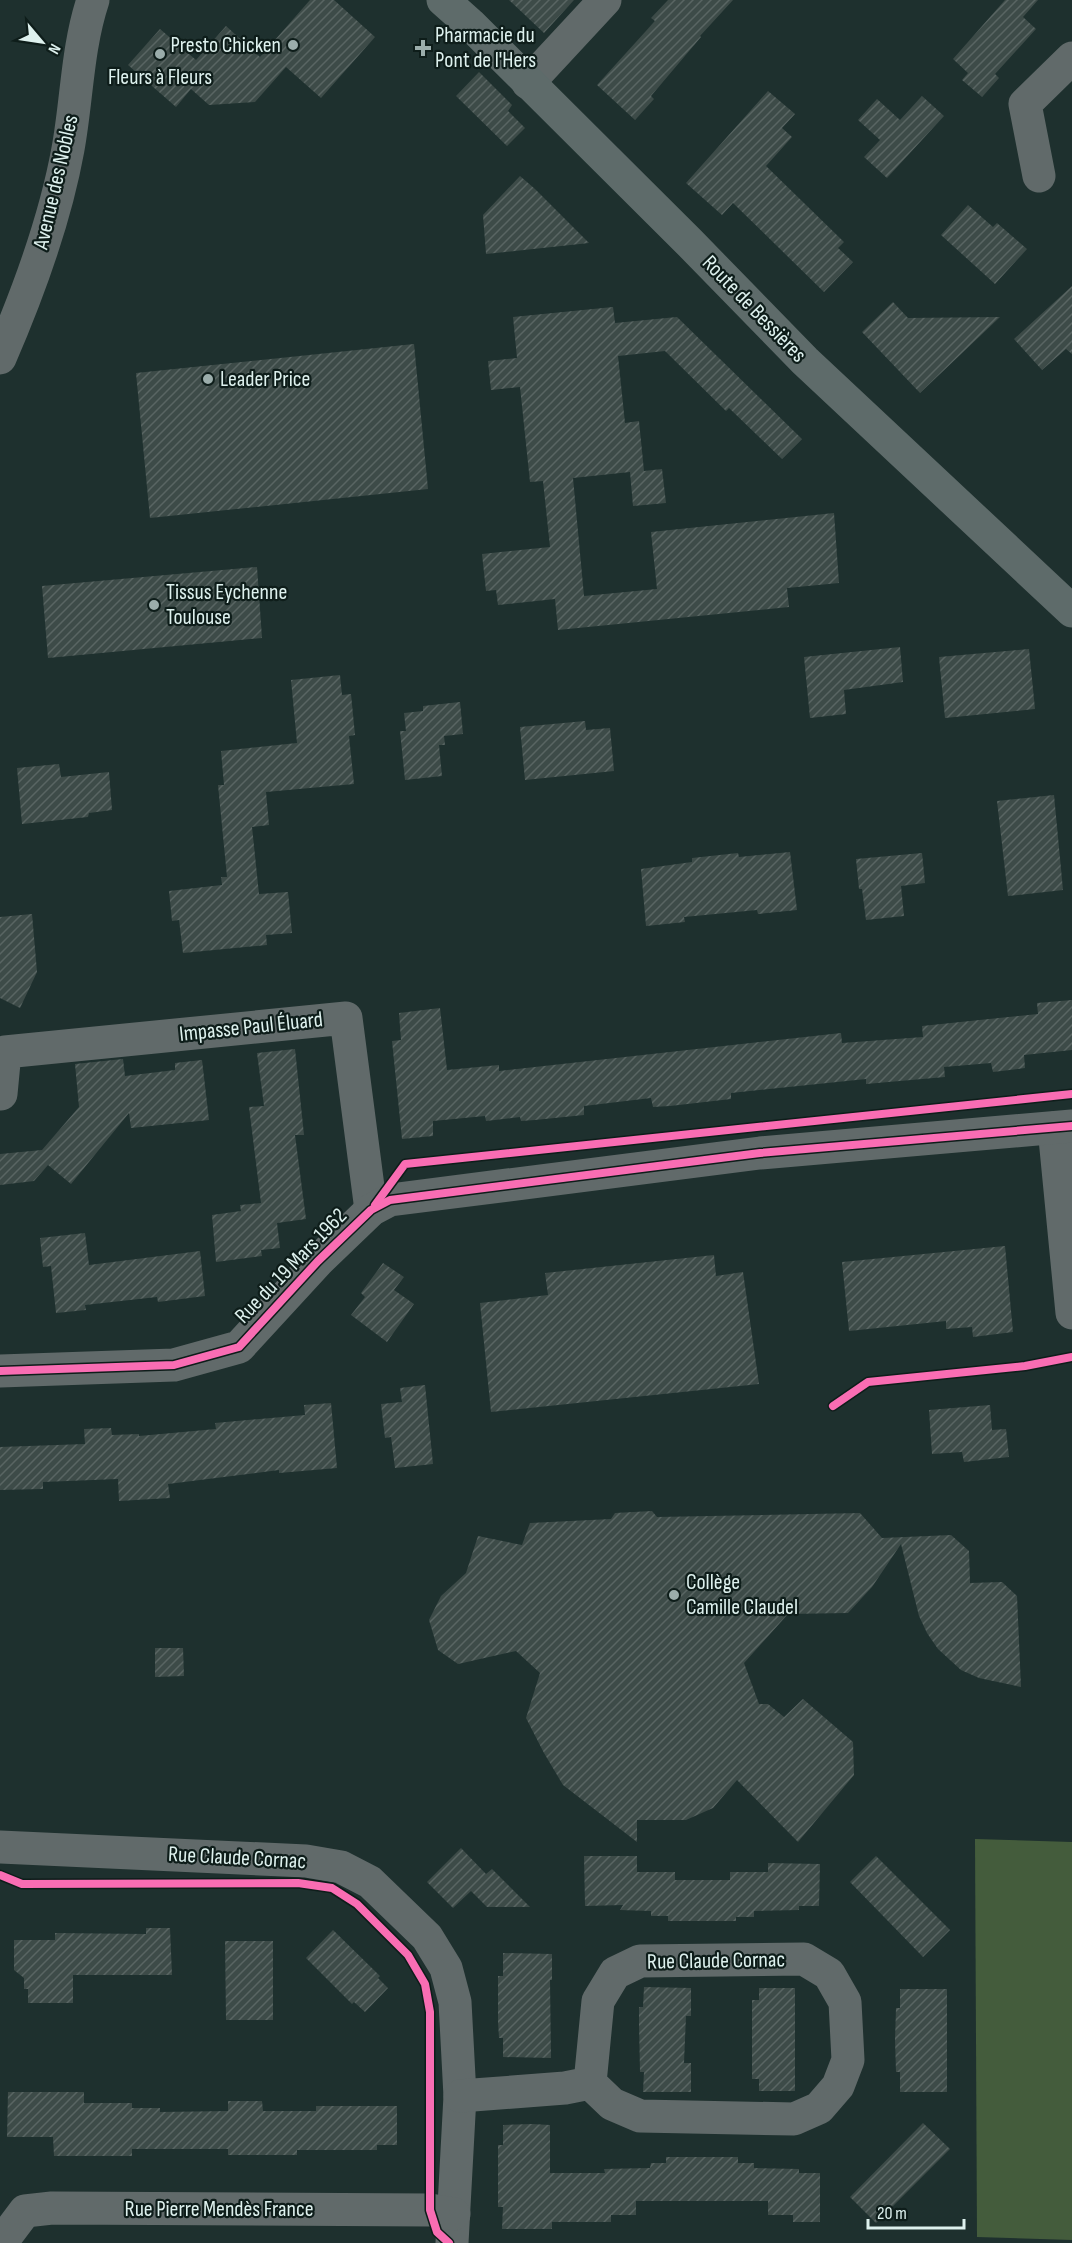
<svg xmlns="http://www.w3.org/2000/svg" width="1072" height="2243" font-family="'Sofia Sans Condensed',sans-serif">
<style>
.pitch{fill:#445c3c}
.building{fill:url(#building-hatch)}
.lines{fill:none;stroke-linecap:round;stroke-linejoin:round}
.minor{stroke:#616a6a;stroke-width:33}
.major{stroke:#5e6b6a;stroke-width:33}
.cycleway-casing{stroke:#0e1d1a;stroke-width:11}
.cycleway{stroke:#f96db3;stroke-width:8}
.poi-dot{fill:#9badab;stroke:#0e1d1a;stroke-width:2}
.labels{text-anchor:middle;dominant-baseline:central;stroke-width:4.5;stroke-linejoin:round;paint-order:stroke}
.poi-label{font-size:22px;fill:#def1ee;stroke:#0e1d1a;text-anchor:start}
.street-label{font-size:22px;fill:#def1ee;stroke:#0e1d1a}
</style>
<defs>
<pattern id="building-hatch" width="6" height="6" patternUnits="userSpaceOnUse" patternTransform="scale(1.5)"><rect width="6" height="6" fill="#3d4b48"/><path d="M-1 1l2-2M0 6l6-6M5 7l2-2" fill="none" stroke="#596563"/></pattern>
</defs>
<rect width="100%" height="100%" fill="#1e302e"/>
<path class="pitch" d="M975 1839 1072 1842V2240L977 2237Z"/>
<g class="building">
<path d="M310 0H334L375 37 321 98 286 67 255 102 209 105 191 89 176 107 128 65 160 29 196 60 226 26 260 57Z"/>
<path d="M509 0H574L544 33Z"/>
<path d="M668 0H733L700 36 701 37 651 96 654 99 635 120 597 85 655 21 651 18Z"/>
<path d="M1005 0H1038L1023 17 1036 29 995 74 999 78 982 97 962 80 968 73 953 59Z"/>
<path d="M479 72 512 105 508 111 525 128 507 146 456 96Z"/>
<path d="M768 91 795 114 782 128 792 137 766 166 844 242 838 248 853 262 824 292 733 203 722 215 686 183Z"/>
<path d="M922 96 944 116 887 178 864 157 880 140 858 120 877 99 900 120Z"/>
<path d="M520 176 535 189 589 243 486 254 483 215Z"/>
<path d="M968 205 993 227 997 223 1027 249 995 284 941 235Z"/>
<path d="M1072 286V354L1066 349 1042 370 1014 339Z"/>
<path d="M893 302 908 318 1000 317 920 393 862 332Z"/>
<path d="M613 307 615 323 677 317 802 439 782 459 729 408 726 411 665 351 618 356 625 423 639 421 644 471 662 469 666 503 633 506 630 472 573 478 584 596 657 589 651 532 834 513 839 583 787 588 789 607 558 630 555 599 498 605 496 590 486 591 482 554 550 547 543 481 530 482 520 387 491 390 488 361 517 358 513 317Z"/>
<path d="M414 344 428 489 150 518 136 373Z"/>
<path d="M257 567 262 638 48 658 42 586Z"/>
<path d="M900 647 903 682 844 690 846 714 810 718 804 657Z"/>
<path d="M1029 649 1035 709 945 718 939 657Z"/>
<path d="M340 675 342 695 351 694 355 735 349 736 354 784 266 792 269 825 252 827 259 894 288 892 292 933 266 935 267 945 183 953 179 920 172 921 169 891 222 885 221 877H227L218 785H224L221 751 297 743 291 680Z"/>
<path d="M460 702 463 734 444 736 445 745H439L442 776 405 780 400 731H406L404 713 423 711V706Z"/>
<path d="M585 721 586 730 610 728 614 771 525 780 520 727Z"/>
<path d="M59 764 61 777 109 772 112 810 89 813 88 817 22 824 17 768Z"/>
<path d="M1054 795 1063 890 1008 896 997 801Z"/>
<path d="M790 852 797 910 758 914 757 910 684 917 685 922 646 926 641 869 692 862V858L738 853 739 857Z"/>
<path d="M922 853 925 883 901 886 904 916 866 920 862 889H859L856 859Z"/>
<path d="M32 914 37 972 20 1008 0 998V917Z"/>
<path d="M1072 1000V1050L1024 1055 1025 1068 993 1072 991 1063 944 1067 945 1077 866 1084V1079L731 1093V1099L670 1106 653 1107 651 1098 584 1106V1115L535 1120 521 1121 520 1117 486 1121 485 1116 433 1121V1136L402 1139 392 1041 401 1040 399 1013 440 1008 447 1070 499 1065V1071L841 1033 842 1043 923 1037 922 1026 1038 1014 1037 1003Z"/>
<path d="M295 1049 304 1135H295L306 1219 277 1223 280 1248 261 1250 262 1256 216 1262 212 1215 241 1211 240 1205 261 1203 249 1107 264 1106 257 1053Z"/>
<path d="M123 1059 125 1076 175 1070V1063L202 1060 209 1120 131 1128 129 1113 71 1184 48 1165 34 1181 0 1185V1154L42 1150 79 1107 75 1064Z"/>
<path d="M85 1233 89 1265 200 1251 205 1296 158 1302 157 1297 85 1305 86 1310 56 1313 51 1266 43 1267 40 1238Z"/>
<path d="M1005 1246 1013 1332 973 1337 972 1327 946 1329V1321L849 1331 842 1262Z"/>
<path d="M714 1255 716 1276 743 1272 759 1384 491 1412 480 1303 548 1295 545 1273Z"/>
<path d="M383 1263 404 1277 394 1290 414 1304 387 1342 351 1315 365 1297 361 1293Z"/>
<path d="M425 1385 433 1464 395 1468 391 1437 385 1438 381 1404 402 1402 400 1388Z"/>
<path d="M331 1403 337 1468 279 1473V1470L168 1484 170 1498 119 1501 118 1479 43 1482V1489L0 1490V1447L85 1444 84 1429 111 1428 112 1435 139 1434V1436L216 1429 215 1423 305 1415 304 1405Z"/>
<path d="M990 1405 992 1430 1006 1429 1009 1457 964 1462 962 1452 932 1454 929 1410Z"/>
<path d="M652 1511 657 1517 860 1513 882 1538 951 1535 969 1551 970 1583 1002 1582 1017 1596 1021 1687 979 1678 961 1670 938 1649 927 1633 919 1616 901 1544 872 1587 848 1613 788 1614 744 1663 759 1704H768L784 1717 803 1699 853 1742 854 1775 798 1842 737 1780 713 1808 686 1820H637V1842L563 1785 544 1753 526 1718 540 1673 516 1651 458 1664 438 1650 429 1620 441 1596 466 1573 478 1536 522 1545 530 1523 611 1519 615 1513Z"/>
<path d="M155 1648H183L184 1676 155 1677Z"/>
<path d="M461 1848 486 1874 492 1869 530 1907H487L471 1891 453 1908 427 1882Z"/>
<path d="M584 1856H637V1872H675V1880H730V1872H768V1863L820 1864 819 1906H799V1910L754 1911V1917H736V1921H668V1916H651V1911L620 1910 623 1905 585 1906Z"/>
<path d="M876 1856 950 1930 923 1957 850 1882Z"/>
<path d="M146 1928H170L172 1975H73V2003H28V1989H24V1978L14 1970V1940H55V1933L146 1934Z"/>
<path d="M333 1930 380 1976 378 1978 388 1988 365 2012 354 2002 352 2004 306 1958Z"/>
<path d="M225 1941H273V2020H226Z"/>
<path d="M503 1953 552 1954V1980H550L551 2058 503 2057V2038H499L498 2021V1976H503Z"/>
<path d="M644 1987 691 1988V2016H686L684 2063H691V2092H643L644 2072H640L639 2024V2007H643Z"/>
<path d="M759 1988H795V2091H759V2079H752V2000H759Z"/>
<path d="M900 1989H947V2092H900V2072H896L895 2040 896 2008H900Z"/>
<path d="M8 2092H84V2103H132V2108H160V2112L228 2111V2101H262L263 2111H316V2106H397V2145H377V2150H297V2155H228V2149H132V2156H54L53 2137H7Z"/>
<path d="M923 2123 950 2149 876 2223 850 2197Z"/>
<path d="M532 2124 550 2125V2173H605L604 2169 650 2168 651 2163H666V2157H738V2163H754V2168L799 2169V2173H820V2222H793V2215H768V2201H636V2215H611V2222H552V2229H502L503 2207H498V2145H503V2125Z"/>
</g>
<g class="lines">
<g class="minor">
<path d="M528 83 605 0"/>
<path d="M1039 176 1025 104 1072 58"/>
<path d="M0 358C29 291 55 221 68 149 77 100 77 48 93 0"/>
<path d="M1 1094 5 1052 346 1018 371 1210"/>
<path d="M1054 1128 1072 1313"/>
<path d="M0 1371 174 1365 239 1347 318 1261 371 1210 390 1200 760 1153 1072 1126"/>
<path d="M0 1847 306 1861 341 1867 370 1882 427 1937 446 1968 455 2002 460 2096 452 2243"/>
<path d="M460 2096 565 2088 590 2083 612 2104 640 2116 794 2119 819 2108 838 2086 848 2060 845 2002 829 1974 804 1959 640 1961 615 1973 598 2001 590 2083"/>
<path d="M1 2243 25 2211 52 2208 430 2210 454 2214"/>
</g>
<path class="major" d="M443 0 470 24 689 242 805 361 1072 611"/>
<defs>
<g id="cycleway">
<path d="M375 1205 405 1164 1072 1094"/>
<path d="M0 1371 174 1365 239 1347 318 1261 371 1210 390 1200 760 1153 1072 1126"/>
<path d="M833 1406 868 1382 1025 1366 1072 1357"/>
<path d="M0 1875 22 1884 298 1883 332 1888 357 1904 408 1955 425 1984 430 2012V2210L437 2232 449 2243"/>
</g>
</defs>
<use href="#cycleway" class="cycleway-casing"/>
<use href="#cycleway" class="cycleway"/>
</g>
<g class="poi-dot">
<circle cx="293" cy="45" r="6"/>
<path d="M420 39h6v6h6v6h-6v6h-6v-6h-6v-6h6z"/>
<circle cx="160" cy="54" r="6"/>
<circle cx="208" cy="379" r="6"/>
<circle cx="154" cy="605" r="6"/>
<circle cx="674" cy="1595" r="6"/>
</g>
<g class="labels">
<g class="poi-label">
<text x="435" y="35">Pharmacie du<tspan x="435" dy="25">Pont de l'Hers</tspan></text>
<text x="281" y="45" text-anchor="end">Presto Chicken</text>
<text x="160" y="77" text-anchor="middle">Fleurs à Fleurs</text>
<text x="220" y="379">Leader Price</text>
<text x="166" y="592">Tissus Eychenne<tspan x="166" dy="25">Toulouse</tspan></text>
<text x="686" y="1582">Collège<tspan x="686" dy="25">Camille Claudel</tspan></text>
</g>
<g class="street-label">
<text transform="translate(56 182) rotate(-77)">Avenue des Nobles</text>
<text transform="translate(754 309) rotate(46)">Route de Bessières</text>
<text transform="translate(251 1027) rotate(-6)">Impasse Paul Éluard</text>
<text transform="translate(291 1266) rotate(-46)">Rue du 19 Mars 1962</text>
<text transform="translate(237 1858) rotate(3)">Rue Claude Cornac</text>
<text transform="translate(716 1961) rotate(-1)">Rue Claude Cornac</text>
<text x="219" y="2209">Rue Pierre Mendès France</text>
</g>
</g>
<g transform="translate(42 42) rotate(119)" stroke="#0e1d1a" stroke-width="4.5" paint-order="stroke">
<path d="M0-4.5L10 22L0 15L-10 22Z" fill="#def1ee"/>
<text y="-9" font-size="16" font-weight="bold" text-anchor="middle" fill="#def1ee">N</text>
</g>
<path d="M868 2219v9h96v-9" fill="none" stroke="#def1ee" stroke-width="3"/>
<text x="877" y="2219" font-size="18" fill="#def1ee" stroke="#0e1d1a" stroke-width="4.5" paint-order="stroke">20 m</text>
</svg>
